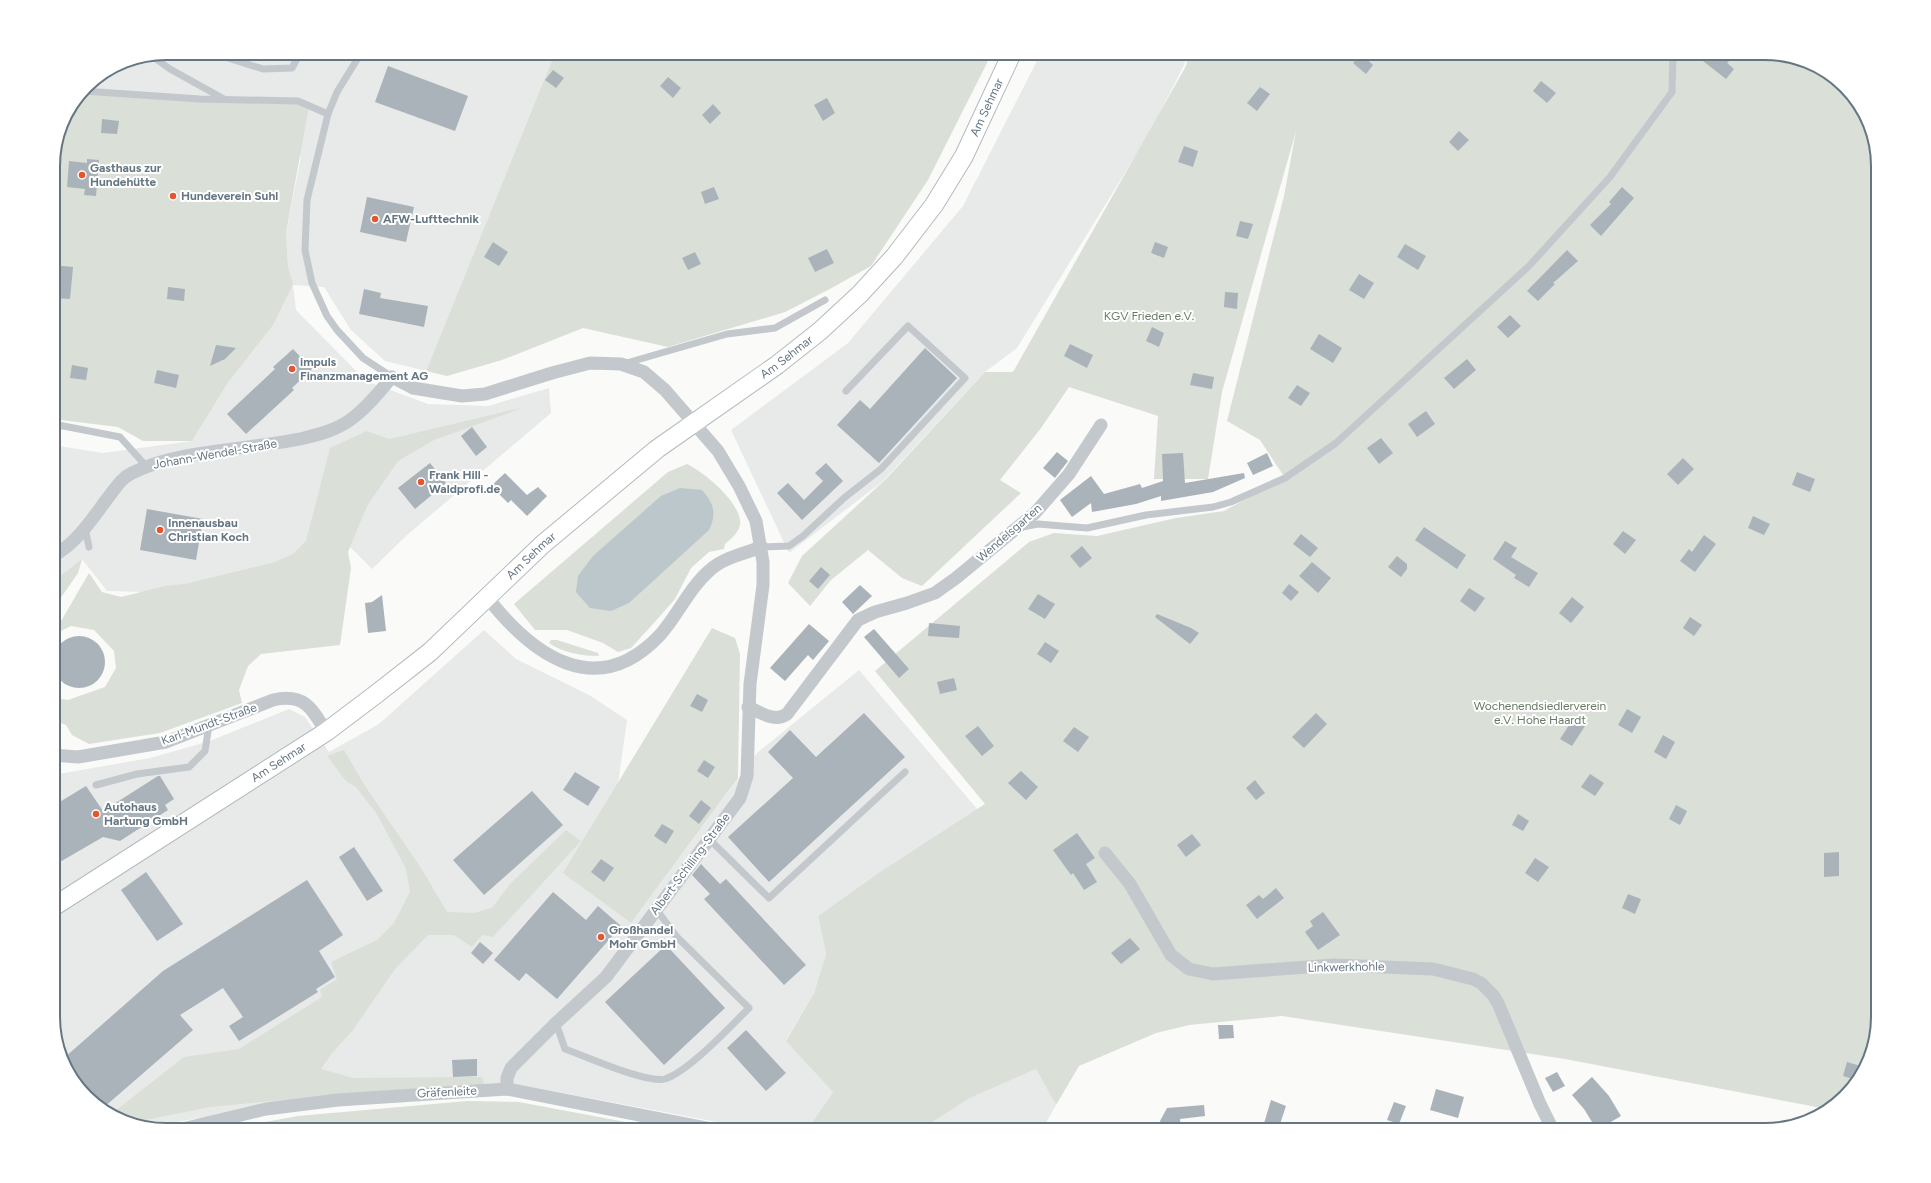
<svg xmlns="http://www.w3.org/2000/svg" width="1931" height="1183" font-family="Figtree,sans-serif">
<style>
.built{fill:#e8e9e9}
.green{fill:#dadfd7}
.water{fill:#bbc7cb}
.building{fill:#aab3b9}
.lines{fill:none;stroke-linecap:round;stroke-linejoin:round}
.secondary-casing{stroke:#b3babf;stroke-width:20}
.lane{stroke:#c3c8cc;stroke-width:7}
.street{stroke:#c3c8cc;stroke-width:13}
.secondary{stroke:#fff;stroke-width:18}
.poi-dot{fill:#e4572e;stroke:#fff;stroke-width:1.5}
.labels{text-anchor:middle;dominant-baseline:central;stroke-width:4;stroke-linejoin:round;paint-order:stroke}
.street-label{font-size:12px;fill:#657683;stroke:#fff}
.poi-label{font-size:12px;font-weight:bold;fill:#657683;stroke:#fff;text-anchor:start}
.park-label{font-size:12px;fill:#687a64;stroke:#fff}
.rim{fill:none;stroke:#657683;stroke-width:2}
</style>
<rect width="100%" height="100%" fill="#fafaf8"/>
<g class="built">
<path d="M166 53H555L426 371 385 361 351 330 324 287 293 285 296 310 366 381 428 404 488 406 549 388 551 413 406 536 372 569 346 543 390 439 367 431 305 562 181 593 107 591 82 559 53 588V445L103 453 192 441 229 381 293 284 288 266 286 233 301 157 83 91 86 86 123 62Z"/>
<path d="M1041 53H1188L1184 65 1150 132 1017 348 985 372 882 482 789 553 731 430 848 343 963 206Z"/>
<path d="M484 630 516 659 589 695 627 720 618 784 564 873 631 923 757 753 859 670 978 810 877 874 818 916 826 954 814 993 786 1040 833 1092 807 1130H759L521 1085 370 1089 153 1126 109 1115 68 1074 53 1024V775L150 758 210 741 289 709 305 717 329 752 379 724Z"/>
<path d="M1036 1069 1056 1105 1042 1130H920L970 1098Z"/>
</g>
<g class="green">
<path d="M555 53H992L928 180 871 266 828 290 785 312 668 347 583 328 502 360 447 376 426 371Z"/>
<path d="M1189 53H1765L1822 68 1863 109 1878 159V1017L1863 1074 1827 1109 1565 1059 1282 1016 1189 1025 1156 1033 1079 1066 1056 1105 1036 1069 970 1098 920 1130H807L833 1092 786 1041 814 993 826 954 818 916 877 874 985 804 875 671 1029 542 1054 533 1097 536 1176 518 1224 511 1285 478 1260 440 1227 421 1284 196 1296 131 1222 392 1208 479H1154L1158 416 1069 387 1041 428 1000 480 1021 493 922 586 902 578 868 550 831 580 810 606 788 583 802 556 886 479 985 372H1013L1186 66Z"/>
<path d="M83 91 298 101 309 106 286 233 288 266 293 284 273 325 229 381 192 441H143L118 427 53 419V159L62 123Z"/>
<path d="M525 407 434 440 398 461 367 506 348 552 351 568 340 645 261 654 248 666 239 690 242 703 160 733 89 744 72 735 66 725 53 720V698L68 700 105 687 116 668 114 651 94 630 71 626 53 635 89 573 102 592 121 597 165 586 185 584 275 562 293 554 306 541 330 448 367 431 390 439Z"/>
<path d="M687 464C704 472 743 504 740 525 738 533 731 539 725 544L724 549 709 552 691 568 675 599 652 625 631 648 618 652 603 643 567 630H535L514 604 668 472Z"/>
<path d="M82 559 78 573 53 609V582Z"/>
<path d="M712 628 735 638 740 654 738 778 631 923 563 873Z"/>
<path d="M551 640H557L598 653 599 656C583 656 563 653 549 643Z"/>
<path d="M344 750 365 786 421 868 447 912 474 913 492 908 510 884 566 830 581 841 493 937 482 935 472 947 454 935H428L395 969 353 1030 332 1053 321 1069 353 1078 482 1077 485 1087 313 1097 210 1107 135 1122 110 1115 184 1057 239 1049 322 997 320 990 337 979 331 962 377 940 394 923 410 892 406 869 377 814 356 787 346 781 327 756Z"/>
<path d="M467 1101 519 1102 668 1130H220L298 1116Z"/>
</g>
<path class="water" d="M680 488 702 490C714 504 717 513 709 530L629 603 611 611 590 608 576 592 578 576 593 556 661 496Z"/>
<g class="building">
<path d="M1708 53H1720L1730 60 1727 63 1734 69 1726 79 1703 61Z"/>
<path d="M1361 54 1373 65 1366 74 1353 63Z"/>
<path d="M388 66 468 96 455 131 375 102Z"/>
<path d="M553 70 564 78 556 88 545 80Z"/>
<path d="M668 77 681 88 673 98 660 86Z"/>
<path d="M1541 81 1556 93 1547 103 1533 91Z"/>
<path d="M1260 87 1270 94 1257 111 1247 103Z"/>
<path d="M827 98 835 113 823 121 814 105Z"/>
<path d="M713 104 721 113 710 124 702 115Z"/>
<path d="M102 119 119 121 117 134 101 133Z"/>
<path d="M1459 131 1469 140 1458 151 1449 142Z"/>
<path d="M1184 146 1198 151 1193 167 1178 162Z"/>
<path d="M87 159 99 160 96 196 84 195 85 189 67 187 69 161 87 163Z"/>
<path d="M714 187 719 199 705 204 701 192Z"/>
<path d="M1622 187 1634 198 1601 236 1590 225 1611 204 1609 202Z"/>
<path d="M367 197 414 207 406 242 360 232Z"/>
<path d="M1240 221 1253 224 1248 239 1236 236Z"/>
<path d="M493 242 508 252 499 266 484 257Z"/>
<path d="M1155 242 1168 247 1164 258 1151 253Z"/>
<path d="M1405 244 1426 256 1418 270 1397 257Z"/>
<path d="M827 249 834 263 815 272 808 258Z"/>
<path d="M1567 250 1578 261 1553 283 1555 284 1538 301 1527 291Z"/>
<path d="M695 252 701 264 688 270 682 258Z"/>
<path d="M53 265 73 267 70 299 53 298Z"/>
<path d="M1359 274 1374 283 1364 299 1349 290Z"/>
<path d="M168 287 185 289 184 301 167 299Z"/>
<path d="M364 289 381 293 380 298 428 306 424 327 359 314Z"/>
<path d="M1225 292 1238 293 1237 309 1224 307Z"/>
<path d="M1510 315 1521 326 1508 338 1497 327Z"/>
<path d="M1152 327 1164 333 1159 347 1146 341Z"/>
<path d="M1319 334 1342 348 1333 363 1310 349Z"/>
<path d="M1070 344 1093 355 1087 368 1064 356Z"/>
<path d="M216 345 236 348 225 359 210 366Z"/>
<path d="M925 348 957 378 879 463 837 425 860 400 870 409Z"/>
<path d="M293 349 312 369 292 388 294 390 246 434 227 414 275 369 273 367Z"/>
<path d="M1467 359 1476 370 1454 389 1444 378Z"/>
<path d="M72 365 88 368 86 380 70 378Z"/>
<path d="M157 370 179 375 176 388 154 383Z"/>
<path d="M1193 373 1214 377 1212 389 1190 385Z"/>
<path d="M1297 385 1310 393 1301 406 1288 398Z"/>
<path d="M1426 411 1435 424 1417 437 1408 424Z"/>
<path d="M472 427 487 447 476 456 461 436Z"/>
<path d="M1381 438 1393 453 1379 464 1367 448Z"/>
<path d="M1057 452 1068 461 1055 478 1043 468Z"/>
<path d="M1183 453 1185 483 1244 473 1245 478 1213 492 1161 501V496L1136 504 1092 512 1091 503 1072 517 1060 500 1091 476 1104 494 1140 484 1142 488 1163 481 1162 454Z"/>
<path d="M1267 453 1273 466 1253 475 1247 463Z"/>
<path d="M1683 458 1694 469 1678 485 1667 474Z"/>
<path d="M430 463 446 483 415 509 398 488Z"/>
<path d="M826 463 843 481 802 520 777 493 788 483 804 500 823 481 815 473Z"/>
<path d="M1797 472 1815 479 1810 492 1792 485Z"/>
<path d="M505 473 527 495 538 487 547 496 527 516 511 500 508 503 491 486Z"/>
<path d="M147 509 203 519 196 560 140 550Z"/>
<path d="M1753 516 1770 524 1764 535 1748 528Z"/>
<path d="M1424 527 1466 555 1457 569 1415 540Z"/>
<path d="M1623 531 1636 540 1625 554 1613 544Z"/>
<path d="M1301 534 1318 548 1310 557 1293 544Z"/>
<path d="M1704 535 1716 544 1695 572 1680 561 1689 549 1692 552Z"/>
<path d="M1505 541 1517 548 1511 557 1538 573 1529 587 1514 578 1516 575 1493 559Z"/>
<path d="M1082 546 1092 558 1080 568 1070 556Z"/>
<path d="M1397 556 1407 564V569L1401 577 1388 567Z"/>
<path d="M1312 562 1331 578 1318 593 1299 576Z"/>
<path d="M821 567 830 575 818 589 809 581Z"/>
<path d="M1289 584 1299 592 1291 601 1282 593Z"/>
<path d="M860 585 872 596 853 614 842 602Z"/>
<path d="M1469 588 1485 598 1475 612 1460 601Z"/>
<path d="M1038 594 1055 604 1045 619 1028 609Z"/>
<path d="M382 595 386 631 368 633 365 603 372 602Z"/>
<path d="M1572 597 1584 607 1571 623 1559 613Z"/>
<path d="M1157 614 1191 628 1199 633 1190 644 1155 617Z"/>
<path d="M1690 617 1702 625 1694 636 1683 628Z"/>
<path d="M929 623 960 626 959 638 928 636Z"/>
<path d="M809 624 829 641 813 660 808 655 785 681 770 668Z"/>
<path d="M874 629 909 669 899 678 864 637Z"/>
<circle cx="79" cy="662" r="26"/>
<path d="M1045 642 1059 651 1051 663 1037 654Z"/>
<path d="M954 678 957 690 940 694 937 682Z"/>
<path d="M697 694 708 700 702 712 690 706Z"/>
<path d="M1627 709 1641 717 1632 733 1618 725Z"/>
<path d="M864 713 905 757 769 882 728 837 793 778 768 752 790 730 816 757Z"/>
<path d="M1316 713 1327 724 1304 748 1292 737Z"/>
<path d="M1573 719 1585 726 1572 746 1560 739Z"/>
<path d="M978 726 994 746 982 756 965 736Z"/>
<path d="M1074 727 1089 737 1078 752 1063 741Z"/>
<path d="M1663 735 1675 742 1666 759 1654 752Z"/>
<path d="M704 760 715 767 708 778 697 771Z"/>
<path d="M1021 771 1038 787 1026 800 1008 783Z"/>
<path d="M575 772 600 787 588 806 563 790Z"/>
<path d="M1590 774 1604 783 1595 796 1581 787Z"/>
<path d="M158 776H160L174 799 165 805 168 810 120 841 103 837 53 866V806L86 786 103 811Z"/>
<path d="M1255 780 1265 793 1256 800 1246 788Z"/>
<path d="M532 791 563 825 484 895 453 860Z"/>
<path d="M701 800 711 808 699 824 689 816Z"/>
<path d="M1676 805 1687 811 1680 825 1669 819Z"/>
<path d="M1518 814 1529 821 1523 831 1512 825Z"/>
<path d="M662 824 674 831 666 844 654 836Z"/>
<path d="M1077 833 1095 858 1086 864 1097 882 1084 890 1073 873 1071 875 1053 850Z"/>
<path d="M1192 834 1201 845 1186 857 1177 845Z"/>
<path d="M354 847 383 891 367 901 339 857Z"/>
<path d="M1839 852V876L1824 877V853Z"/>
<path d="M1535 858 1549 867 1538 882 1525 873Z"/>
<path d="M601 859 614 868 604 882 591 872Z"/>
<path d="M701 864 720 884 726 879 806 965 784 985 704 899 710 894 692 875Z"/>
<path d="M146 872 183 924 157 941 121 890Z"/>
<path d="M307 880 343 935 319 951 335 977 316 989 318 992 239 1041 229 1026 243 1017 223 988 180 1015 193 1030 103 1108 68 1074 64 1058 163 971Z"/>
<path d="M1276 888 1284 898 1257 919 1246 905 1259 895 1263 899Z"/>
<path d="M553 892 586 920 598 906 621 926 557 999 526 973 519 981 494 960Z"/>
<path d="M1628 894 1641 899 1635 914 1622 908Z"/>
<path d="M1323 912 1340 935 1318 950 1305 932 1313 926 1310 921Z"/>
<path d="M1130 938 1140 949 1121 964 1111 953Z"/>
<path d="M480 942 493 953 483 964 471 953Z"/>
<path d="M666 945 725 1008 664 1065 605 1002Z"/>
<path d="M1218 1025H1233L1234 1038 1219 1039Z"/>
<path d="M746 1030 786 1073 766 1091 727 1048Z"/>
<path d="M477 1059V1076L453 1077 452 1060Z"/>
<path d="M1847 1062 1864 1067 1863 1074 1856 1080 1843 1076Z"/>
<path d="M1557 1072 1565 1086 1553 1092 1545 1078Z"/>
<path d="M1592 1077 1609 1096 1621 1116 1597 1130 1584 1109 1572 1095Z"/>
<path d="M1436 1089 1464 1097 1458 1118 1430 1110Z"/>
<path d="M1271 1100 1286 1106 1278 1130H1262Z"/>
<path d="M1394 1102 1406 1106 1399 1124 1387 1120Z"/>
<path d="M1204 1105 1205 1116 1180 1119 1181 1130H1161L1160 1121 1167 1108Z"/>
</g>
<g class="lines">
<defs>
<g id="secondary">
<path id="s1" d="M53 907 326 732 375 695 430 652 543 544 657 449 777 365 820 331 860 294 894 257 934 205 964 156 1012 53"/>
</g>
</defs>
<use href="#secondary" class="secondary-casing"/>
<g class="lane">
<path d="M212 53 263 69 292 68 300 53"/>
<path d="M361 53 337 92 328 114 307 200 305 250 312 283 327 316 337 330 363 358 392 377"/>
<path d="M152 56 170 69 224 99"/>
<path d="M83 91 200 99 298 101 328 114"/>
<path d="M623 364 727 334 775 328 825 300"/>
<path d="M53 424 120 437 146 466"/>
<path d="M1022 527 1038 524 1087 528 1146 515 1213 507 1231 502 1285 478 1336 443 1529 266 1610 177 1672 92 1673 53"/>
<path d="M85 528 89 547"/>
<path d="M762 547 789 546 803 536 844 498 881 469 965 378 908 326 846 391"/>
<path d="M96 785 137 774 189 767 205 751 209 725"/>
<path d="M709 839 769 898 905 772"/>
<path d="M556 1023 565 1049C585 1056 647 1084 665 1079 689 1071 730 1027 749 1008L677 937 656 909"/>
</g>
<g class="street">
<path d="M53 556C76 544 92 519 107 499 115 489 121 478 132 473 179 449 252 450 304 438 320 434 336 430 350 420 366 409 379 392 392 377L413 388 462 396 485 394 552 373 590 363 621 364 644 372 665 390 718 451 739 486 756 521 763 562V585L750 684 747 776 740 798 606 977 556 1023 511 1068 507 1078V1089"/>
<path d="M487 597C533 656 597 702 660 635 678 615 689 588 710 570 723 558 745 553 762 547"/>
<path d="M748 707C760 712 775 723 787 714L858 620 875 612 907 603 935 593 956 578 1035 513 1069 474 1101 425"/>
<path d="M53 755 78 757 166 742 273 700C304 693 312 708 326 732"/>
<path d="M1105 853 1130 884 1171 955 1189 969 1213 974 1334 965 1433 969 1473 979 1481 983 1493 995 1498 1003 1540 1104 1553 1130"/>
<path d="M178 1130 266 1109 338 1100 507 1089 716 1130"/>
</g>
<use href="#secondary" class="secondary"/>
</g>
<g class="poi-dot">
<circle cx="82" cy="175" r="4"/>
<circle cx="173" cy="196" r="4"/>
<circle cx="375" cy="219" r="4"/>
<circle cx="292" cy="369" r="4"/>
<circle cx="421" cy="482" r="4"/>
<circle cx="160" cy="530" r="4"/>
<circle cx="96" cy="814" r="4"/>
<circle cx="601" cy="937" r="4"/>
</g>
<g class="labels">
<g class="street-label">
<text stroke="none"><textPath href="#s1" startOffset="1243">Am Sehmar</textPath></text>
<text stroke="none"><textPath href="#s1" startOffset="919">Am Sehmar</textPath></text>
<text transform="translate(215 454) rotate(-10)">Johann-Wendel-Straße</text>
<text transform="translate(1009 533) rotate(-41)">Wendelsgarten</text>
<text stroke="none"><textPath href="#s1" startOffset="595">Am Sehmar</textPath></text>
<text transform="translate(209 724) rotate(-20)">Karl-Mundt-Straße</text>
<text stroke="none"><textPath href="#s1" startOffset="268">Am Sehmar</textPath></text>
<text transform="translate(690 864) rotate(-53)">Albert-Schilling-Straße</text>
<text transform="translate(1346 967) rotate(-1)">Linkwerkhohle</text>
<text transform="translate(447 1092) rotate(-3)">Gräfenleite</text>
</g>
<g class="poi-label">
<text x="90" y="168">Gasthaus zur<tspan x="90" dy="14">Hundehütte</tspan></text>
<text x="181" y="196">Hundeverein Suhl</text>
<text x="383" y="219">AFW-Lufttechnik</text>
<text x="300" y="362">impuls<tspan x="300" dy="14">Finanzmanagement AG</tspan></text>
<text x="429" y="475">Frank Hill -<tspan x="429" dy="14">Waldprofi.de</tspan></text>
<text x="168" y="523">Innenausbau<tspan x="168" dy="14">Christian Koch</tspan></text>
<text x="104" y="807">Autohaus<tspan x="104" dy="14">Hartung GmbH</tspan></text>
<text x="609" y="930">Großhandel<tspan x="609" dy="14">Mohr GmbH</tspan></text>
</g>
<g class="park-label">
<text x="1149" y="316">KGV Frieden e.V.</text>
<text x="1540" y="706">Wochenendsiedlerverein<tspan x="1540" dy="14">e.V. Hohe Haardt</tspan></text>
</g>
</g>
<path d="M0 0H1931V1183H0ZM166 60H1765A106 106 0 0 1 1871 166V1017A106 106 0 0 1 1765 1123H166A106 106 0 0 1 60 1017V166A106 106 0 0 1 166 60Z" fill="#fff" fill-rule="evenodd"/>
<path class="rim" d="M166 60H1765A106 106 0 0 1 1871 166V1017A106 106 0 0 1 1765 1123H166A106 106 0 0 1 60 1017V166A106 106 0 0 1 166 60Z"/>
</svg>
